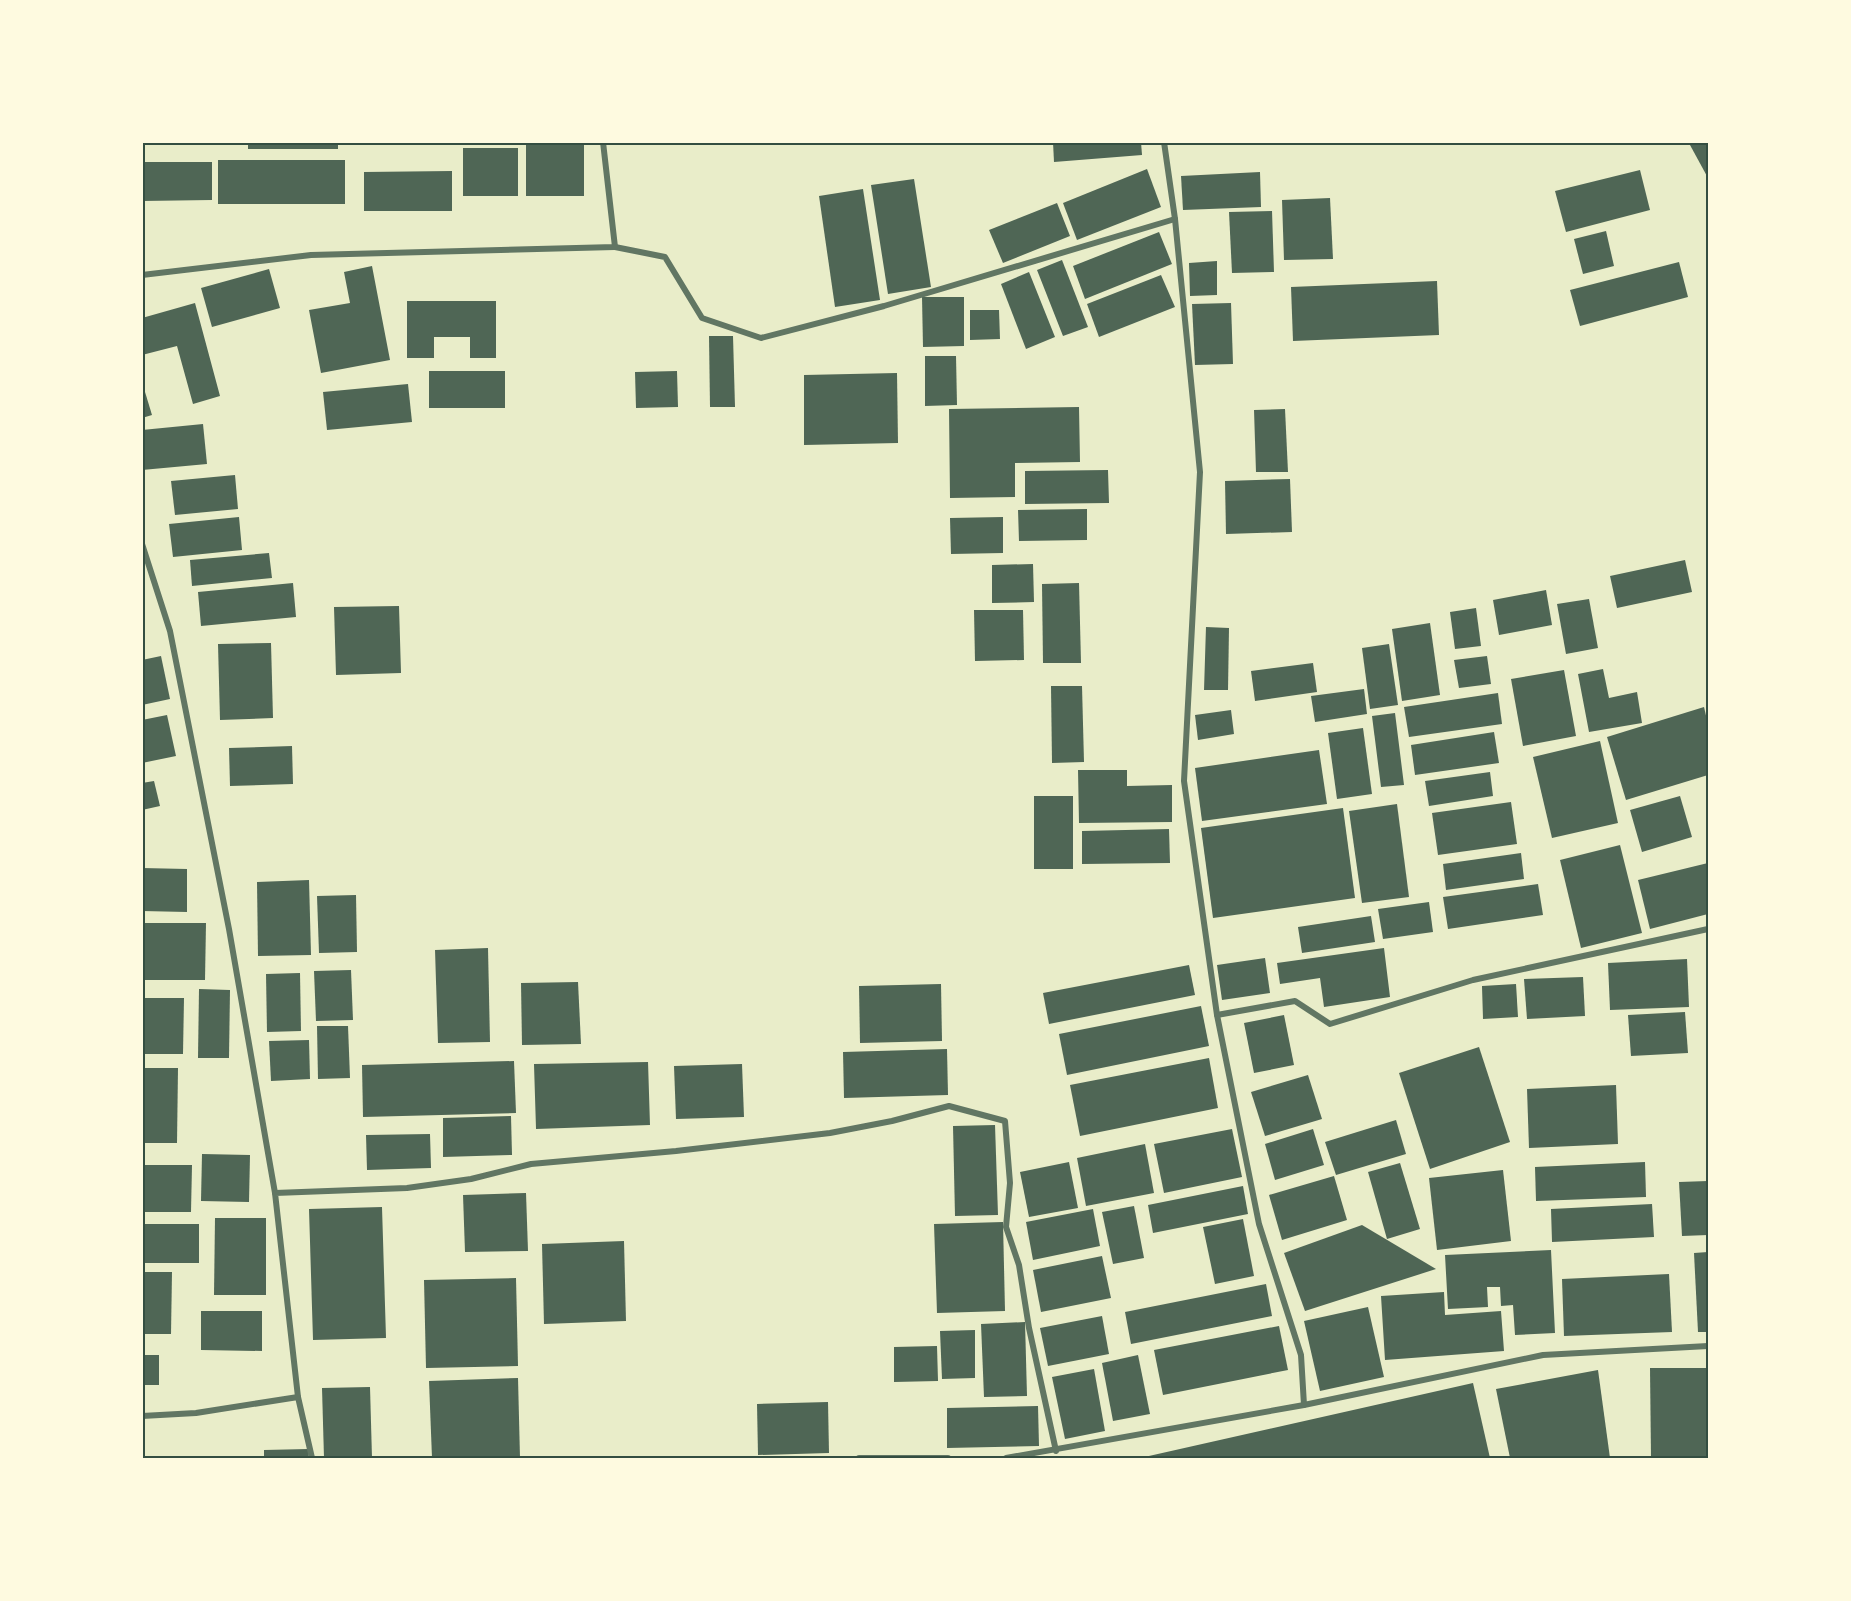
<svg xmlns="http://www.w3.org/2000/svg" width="1851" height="1601" font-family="Overpass,sans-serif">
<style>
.building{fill:#4f6655}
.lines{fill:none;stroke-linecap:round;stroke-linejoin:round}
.minor{stroke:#617663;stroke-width:6}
.neatline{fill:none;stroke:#344e41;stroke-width:2}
</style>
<rect width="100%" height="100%" fill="#e9edc9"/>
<g class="building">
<rect x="248" y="142" width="90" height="7"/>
<rect x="526" y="142" width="58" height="54"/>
<path d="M1053 142H1141L1142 155 1054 162Z"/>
<path d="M1696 142H1708V178L1690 145Z"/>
<rect x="463" y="148" width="55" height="48"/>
<rect x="218" y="160" width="127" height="44"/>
<path d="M142 162H212V200L142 201Z"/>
<path d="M1147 169 1161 207 1077 240 1063 203Z"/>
<path d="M1640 170 1650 210 1566 232 1555 191Z"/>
<path d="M452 171V211H364V172Z"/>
<path d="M1260 172 1261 207 1183 210 1181 176Z"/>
<path d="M914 179 931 287 888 294 871 185Z"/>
<path d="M863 189 880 300 835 307 819 196Z"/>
<path d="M1330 198 1333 259 1284 260 1282 200Z"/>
<path d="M1057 203 1070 236 1003 263 989 230Z"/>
<path d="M1272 211 1274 272 1232 273 1229 212Z"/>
<path d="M1606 231 1614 266 1583 274 1574 239Z"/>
<path d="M1159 232 1172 264 1085 299 1073 266Z"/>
<path d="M1062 260 1088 327 1063 336 1037 270Z"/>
<path d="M1217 261V295L1190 296 1189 263Z"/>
<path d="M1679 262 1688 297 1580 326 1570 290Z"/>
<path d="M372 266 390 360 321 373 309 310 350 303 344 272Z"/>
<path d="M269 269 280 308 212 327 201 288Z"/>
<path d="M1029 272 1055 337 1026 349 1001 284Z"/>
<path d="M1161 275 1175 307 1099 337 1087 304Z"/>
<path d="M1437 281 1439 335 1293 341 1291 287Z"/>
<path d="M922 297H964V346L923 347Z"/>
<path d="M407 301H496V358H470V337H434V358H407Z"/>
<path d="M195 303 220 396 193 404 177 346 142 355V318Z"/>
<path d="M1231 303 1233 364 1195 365 1192 304Z"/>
<path d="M970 310H999L1000 339 970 340Z"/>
<path d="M709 336H733L735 407H710Z"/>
<path d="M925 356H956L957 405 925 406Z"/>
<rect x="429" y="371" width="76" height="37"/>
<path d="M677 371 678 407 636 408 635 372Z"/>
<path d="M897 373 898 443 804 445V375Z"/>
<path d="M142 382 152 415 142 418Z"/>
<path d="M408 384 412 422 327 430 323 392Z"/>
<path d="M1079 407 1080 462 1015 463V497L950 498 949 409Z"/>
<path d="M1285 409 1288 472H1256L1254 410Z"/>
<path d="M203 424 207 464 142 470V430Z"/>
<path d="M1108 470 1109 503 1025 504V471Z"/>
<path d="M235 475 238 509 175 515 171 481Z"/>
<path d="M1290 479 1292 532 1226 534 1225 481Z"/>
<path d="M1087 509V540L1019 541 1018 510Z"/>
<path d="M239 517 242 550 173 557 169 524Z"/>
<path d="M1003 517V553L951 554 950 518Z"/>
<path d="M269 553 272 578 192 586 190 560Z"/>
<path d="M1685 560 1692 592 1617 608 1610 576Z"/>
<path d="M1033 564 1034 602 992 603V565Z"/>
<path d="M293 583 296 617 201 626 198 592Z"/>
<path d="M1079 583 1081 663H1043L1042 584Z"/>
<path d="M1546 590 1552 625 1499 635 1493 600Z"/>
<path d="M1589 599 1598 648 1566 654 1557 604Z"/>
<path d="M399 606 401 673 336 675 334 607Z"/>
<path d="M1476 608 1481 646 1455 649 1450 612Z"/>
<path d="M974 610H1023L1024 660 975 661Z"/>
<path d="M1430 623 1440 695 1402 701 1392 629Z"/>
<path d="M1206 627 1229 628 1228 690H1204Z"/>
<path d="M271 643 273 718 220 720 218 644Z"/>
<path d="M1389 644 1398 705 1370 709 1362 648Z"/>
<path d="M161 656 170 699 142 705V660Z"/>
<path d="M1487 656 1491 684 1459 688 1454 660Z"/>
<path d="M1313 663 1317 692 1255 701 1251 671Z"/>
<path d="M1603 669 1609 698 1637 692 1642 723 1589 732 1578 674Z"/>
<path d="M1564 670 1576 736 1523 746 1511 679Z"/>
<path d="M1051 686H1082L1084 762 1052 763Z"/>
<path d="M1364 689 1367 714 1315 722 1311 696Z"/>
<path d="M1498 693 1502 724 1409 737 1404 707Z"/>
<path d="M1704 707 1708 724V775L1626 800 1607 737Z"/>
<path d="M1231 710 1234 734 1198 740 1195 715Z"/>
<path d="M1395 713 1404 785 1381 787 1372 716Z"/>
<path d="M167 715 176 756 142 763V720Z"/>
<path d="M1363 728 1372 794 1337 799 1328 733Z"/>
<path d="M1494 732 1499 763 1415 775 1411 745Z"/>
<path d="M1600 741 1618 823 1552 838 1533 757Z"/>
<path d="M292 746 293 784 230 786 229 748Z"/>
<path d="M1319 750 1327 804 1202 821 1195 768Z"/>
<path d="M1078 770H1127V786L1172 785V822L1079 823Z"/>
<path d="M1490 772 1493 796 1429 806 1425 781Z"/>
<path d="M154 781 160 806 142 810V783Z"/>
<rect x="1034" y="796" width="39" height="73"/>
<path d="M1680 796 1692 837 1642 852 1630 810Z"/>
<path d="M1511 802 1517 844 1438 855 1432 813Z"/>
<path d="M1397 804 1409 897 1362 903 1349 811Z"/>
<path d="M1343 808 1355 898 1213 918 1201 828Z"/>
<path d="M1169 829 1170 863 1082 864V831Z"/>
<path d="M1620 845 1642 933 1581 948 1560 860Z"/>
<path d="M1521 853 1524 879 1446 890 1443 864Z"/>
<path d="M1708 863V914L1650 929 1638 880Z"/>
<path d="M142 868 187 869V912L142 911Z"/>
<path d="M309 880 311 955 258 956 257 882Z"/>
<path d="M1538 884 1543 915 1448 929 1443 897Z"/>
<path d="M356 895 357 952 319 953 317 896Z"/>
<path d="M1429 902 1433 932 1383 939 1378 909Z"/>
<path d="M1371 916 1375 942 1302 953 1298 927Z"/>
<path d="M142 923H206L205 980H142Z"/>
<path d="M488 948 490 1042 438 1043 435 950Z"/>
<path d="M1384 948 1390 997 1324 1007 1320 978 1280 984 1277 963Z"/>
<path d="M1265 958 1270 993 1222 1000 1217 965Z"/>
<path d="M1687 959 1689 1007 1610 1010 1608 963Z"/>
<path d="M1189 965 1195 995 1049 1024 1043 993Z"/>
<path d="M351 970 353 1020 316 1021 314 971Z"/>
<path d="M300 973 301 1031 267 1032 266 974Z"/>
<path d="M1583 977 1585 1016 1527 1019 1524 979Z"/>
<path d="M578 982 581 1044 522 1045 521 983Z"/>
<path d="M941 984 942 1041 860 1043 859 986Z"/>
<path d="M1516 984 1518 1017 1483 1019 1482 986Z"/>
<path d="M199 989 230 990 229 1058H198Z"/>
<path d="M142 998H184L183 1054H142Z"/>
<path d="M1201 1006 1209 1046 1067 1075 1059 1034Z"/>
<path d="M1685 1012 1688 1053 1631 1056 1628 1015Z"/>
<path d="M1284 1015 1294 1065 1254 1073 1244 1023Z"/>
<path d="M317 1026H348L350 1078 318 1079Z"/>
<path d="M309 1040 310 1079 271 1081 269 1041Z"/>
<path d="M1479 1047 1510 1142 1430 1169 1399 1073Z"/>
<path d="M947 1049 948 1095 844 1098 843 1052Z"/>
<path d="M1209 1058 1218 1108 1080 1136 1070 1085Z"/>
<path d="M514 1061 516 1113 363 1117 362 1065Z"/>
<path d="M648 1062 650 1125 536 1129 534 1064Z"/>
<path d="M742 1064 744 1117 676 1119 674 1066Z"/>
<path d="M142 1068H178L177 1143H142Z"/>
<path d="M1308 1075 1322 1119 1265 1136 1251 1092Z"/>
<path d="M1616 1085 1618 1144 1529 1148 1527 1089Z"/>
<path d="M511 1116 512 1155 443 1157V1118Z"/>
<path d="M1396 1120 1406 1154 1336 1175 1325 1142Z"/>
<path d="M995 1125 998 1215 955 1216 953 1126Z"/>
<path d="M1232 1129 1242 1177 1164 1193 1154 1144Z"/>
<path d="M1313 1129 1324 1165 1275 1180 1265 1144Z"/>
<path d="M430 1134 431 1168 367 1170 366 1135Z"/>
<path d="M1145 1144 1154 1193 1086 1206 1077 1158Z"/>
<path d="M202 1154 250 1155 249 1202 201 1201Z"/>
<path d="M1069 1162 1078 1208 1029 1217 1020 1172Z"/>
<path d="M1645 1162 1646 1197 1536 1201 1535 1167Z"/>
<path d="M1400 1163 1420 1229 1387 1239 1368 1172Z"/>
<path d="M142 1165H192L191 1212H142Z"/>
<path d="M1503 1170 1511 1241 1437 1250 1429 1178Z"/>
<path d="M1334 1176 1347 1220 1282 1240 1269 1195Z"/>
<path d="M1708 1181V1235L1682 1236 1679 1182Z"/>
<path d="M1243 1186 1248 1214 1153 1233 1148 1205Z"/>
<path d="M526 1193 528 1251 465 1252 463 1195Z"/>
<path d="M1652 1204 1654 1237 1552 1242 1551 1209Z"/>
<path d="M1134 1206 1144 1258 1113 1264 1102 1212Z"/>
<path d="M382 1207 386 1338 313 1340 309 1209Z"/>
<path d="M1093 1209 1100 1246 1033 1260 1026 1222Z"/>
<path d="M215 1218H266V1295H214Z"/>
<path d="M1243 1219 1254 1276 1215 1284 1203 1227Z"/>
<path d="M1003 1222 1005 1311 937 1313 934 1224Z"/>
<rect x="142" y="1224" width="57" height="39"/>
<path d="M1362 1225 1436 1269 1305 1311 1284 1253Z"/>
<path d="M624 1241 626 1321 544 1324 542 1244Z"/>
<path d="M1551 1250 1555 1333 1515 1335 1513 1305 1501 1306 1500 1287H1487L1488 1307 1448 1309 1445 1255Z"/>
<path d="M1708 1252V1332H1698L1694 1253Z"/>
<path d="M1102 1256 1111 1298 1041 1312 1033 1270Z"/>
<path d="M142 1272H172L171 1334H142Z"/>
<path d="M1669 1274 1672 1332 1564 1336 1562 1279Z"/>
<path d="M516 1278 518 1366 426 1368 424 1280Z"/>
<path d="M1266 1284 1272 1316 1131 1344 1125 1312Z"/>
<path d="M1444 1292 1445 1315 1501 1311 1504 1351 1385 1360 1381 1296Z"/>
<path d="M1368 1307 1384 1377 1320 1391 1304 1321Z"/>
<path d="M201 1311H262V1351L201 1350Z"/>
<path d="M1102 1316 1109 1354 1048 1366 1040 1328Z"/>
<path d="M1025 1322 1027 1396 984 1397 981 1324Z"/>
<path d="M1279 1326 1288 1370 1163 1395 1154 1350Z"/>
<path d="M975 1330V1378L942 1379 940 1331Z"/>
<path d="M937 1346 938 1381 894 1382V1347Z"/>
<rect x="142" y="1355" width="17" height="30"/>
<path d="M1138 1355 1150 1414 1113 1421 1102 1363Z"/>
<path d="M1650 1368H1708V1458H1651Z"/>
<path d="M1094 1369 1105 1431 1065 1439 1052 1377Z"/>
<path d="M1598 1370 1610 1458H1510L1496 1389Z"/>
<path d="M518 1378 520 1458H432L429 1381Z"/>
<path d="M1473 1383 1490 1458H1140Z"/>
<path d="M370 1387 372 1458H324L322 1388Z"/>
<path d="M828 1402 829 1453 758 1455 757 1404Z"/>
<path d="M1038 1406 1039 1446 947 1448V1408Z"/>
<path d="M308 1449 309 1458H264V1450Z"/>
</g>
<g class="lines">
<g class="minor">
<path d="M615 247 665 257 702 318 761 338 884 306 1175 219"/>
<path d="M142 275 311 255 615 247 603 142"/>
<path d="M142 544 170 631 229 929 275 1193"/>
<path d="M1217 1015 1295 1001 1330 1024 1473 980 1708 929"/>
<path d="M298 1397 312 1458"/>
<path d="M1304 1405 1543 1355 1708 1346"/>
<path d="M142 1416 196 1413 298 1397 275 1193 407 1188 471 1179 531 1164 676 1151 830 1133 892 1121 949 1106 1005 1121 1010 1183 1006 1227 1019 1265 1029 1328 1056 1451"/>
<path d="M859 1458H948"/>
<path d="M1006 1458 1304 1405 1301 1355 1259 1224 1217 1015 1184 781 1200 472 1175 219 1164 142"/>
</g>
</g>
<rect width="1851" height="1601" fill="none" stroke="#fefae0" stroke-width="288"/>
<rect x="144" y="144" width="1563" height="1313" class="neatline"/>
</svg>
